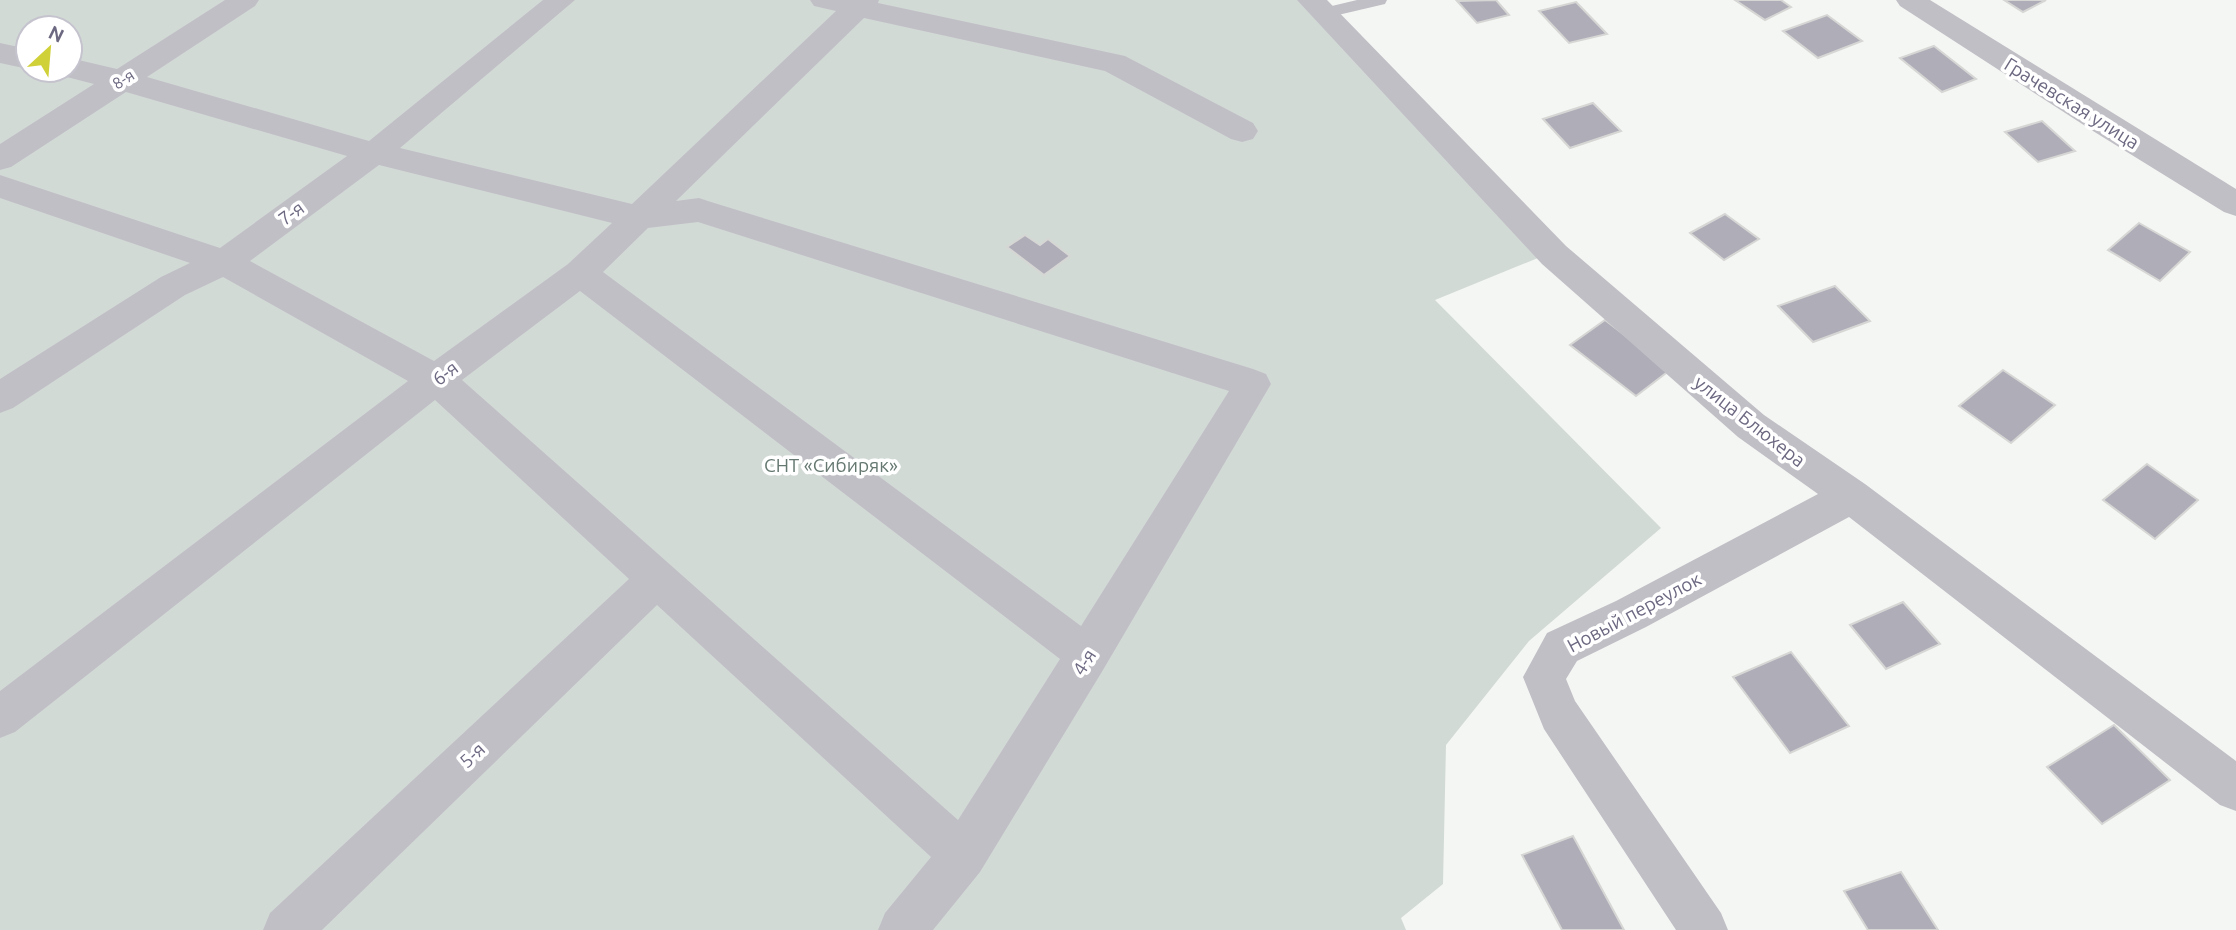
<svg xmlns="http://www.w3.org/2000/svg" width="2236" height="930" font-family="Ubuntu,sans-serif">
<style>
.green{fill:#d2dad6;fill-rule:evenodd}
.building{fill:#afadb8;stroke:#d6d7d5;stroke-width:2}
.lines{fill:none;stroke-linecap:round;stroke-linejoin:round}
.lane{fill:#c1bfc6;fill-rule:evenodd}
.street{fill:#c1bfc6;fill-rule:evenodd}
.labels{text-anchor:middle;dominant-baseline:central;stroke-width:7;stroke-linejoin:round;paint-order:stroke}
.far-street-label{font-size:16px;fill:#6d6881;stroke:#fff}
.street-label{font-size:19px;fill:#6d6881;stroke:#fff}
.park-label{font-size:19px;fill:#667971;stroke:#fff}
</style>
<rect width="100%" height="100%" fill="#f4f6f3"/>
<path class="green" d="M0 0H1322L1550 253 1435 300 1661 528 1529 641 1446 745 1443 884 1401 918 1406 930H0ZM28 28H70V70H28Z"/>
<g class="building">
<path d="M1496 0 1509 15 1477 23 1457 1Z"/>
<path d="M1735 0H1781L1791 7 1765 20Z"/>
<path d="M2004 0H2046L2023 12Z"/>
<path d="M1576 2 1607 34 1569 43 1539 11Z"/>
<path d="M1827 15 1862 41 1818 58 1783 31Z"/>
<path d="M1934 46 1976 79 1942 92 1900 58Z"/>
<path d="M1593 103 1621 131 1570 148 1543 119Z"/>
<path d="M2042 121 2075 151 2038 162 2005 132Z"/>
<path d="M1725 214 1759 239 1724 260 1690 233Z"/>
<path d="M2139 223 2190 252 2160 281 2108 250Z"/>
<path d="M1025 235 1040 245 1048 239 1070 256 1044 275 1007 247Z"/>
<path d="M1835 286 1870 321 1813 342 1778 306Z"/>
<path d="M1605 320 1670 370 1636 396 1570 345Z"/>
<path d="M2003 370 2055 405 2011 443 1959 406Z"/>
<path d="M2147 464 2198 500 2155 539 2103 500Z"/>
<path d="M1903 602 1940 644 1886 669 1850 625Z"/>
<path d="M1791 652 1849 726 1790 753 1733 677Z"/>
<path d="M2114 725 2170 780 2102 824 2047 767Z"/>
<path d="M1573 836 1624 930H1562L1522 855Z"/>
<path d="M1901 872 1938 930H1868L1844 891Z"/>
</g>
<g class="lines">
<path class="lane" d="M1357 0H1387L1385 4 1321 19 1312 14 1315 10Z"/>
<g class="street">
<path d="M225 0H259L255 6 147 77 369 141 543 0H575L400 148 632 204 836 11 814 6 810 0H879L878 3 1125 56 1253 123 1258 131 1253 139 1242 142 1231 139 1105 71 864 18 676 201 699 198 711 202 1253 369 1266 374 1271 384 1103 670 980 872 933 930H878L885 913 931 857 657 605 322 930H263L270 913 629 579 435 400 15 732 0 738V691L408 381 223 277 185 295 13 408 0 413V379L161 277 190 263 0 198V175L220 248 347 156 126 92 11 167 0 170V144L94 84 59 75 56 70H70V58L117 69ZM379 165 612 223 568 264 434 361 250 261ZM698 222 1229 391 1081 626 603 272 648 228ZM580 291 1060 659 958 820 462 380Z"/>
<path d="M1297 0H1327L1566 246 1764 415 1865 484 2236 761V811L2220 805 1849 517 1646 627 1577 661 1566 679 1575 701 1721 913 1728 930H1676L1544 729 1523 677 1547 633 1616 601 1818 494 1738 437 1542 264Z"/>
<path d="M1896 0H1930L2236 189V216L2224 212 2093 131 1900 6Z"/>
<path d="M0 43 28 49V69L0 63Z"/>
</g>
</g>
<g class="labels">
<g class="far-street-label">
<text transform="translate(123 79) rotate(-33)">8-я</text>
</g>
<g class="street-label">
<text transform="translate(2072 103) rotate(32)">Грачевская улица</text>
<text transform="translate(291 213) rotate(-36)">7-я</text>
<text transform="translate(445 373) rotate(-37)">6-я</text>
<text transform="translate(1750 421) rotate(38)">улица Блюхера</text>
<text transform="translate(1634 612) rotate(-28)">Новый переулок</text>
<text transform="translate(1084 662) rotate(-58)">4-я</text>
<text transform="translate(472 755) rotate(-43)">5-я</text>
</g>
<g class="park-label">
<text x="831" y="465">СНТ «Сибиряк»</text>
</g>
</g>
<g transform="translate(49 49) rotate(26)"><circle r="33" fill="#ffffff" stroke="#c5c3cd" stroke-width="2"/>
<path d="M0-5L12 26L0 18L-12 26Z" fill="#d0d138"/>
<text y="-10" font-size="19" font-weight="bold" text-anchor="middle" fill="#6d6881">N</text>
</g>
</svg>
